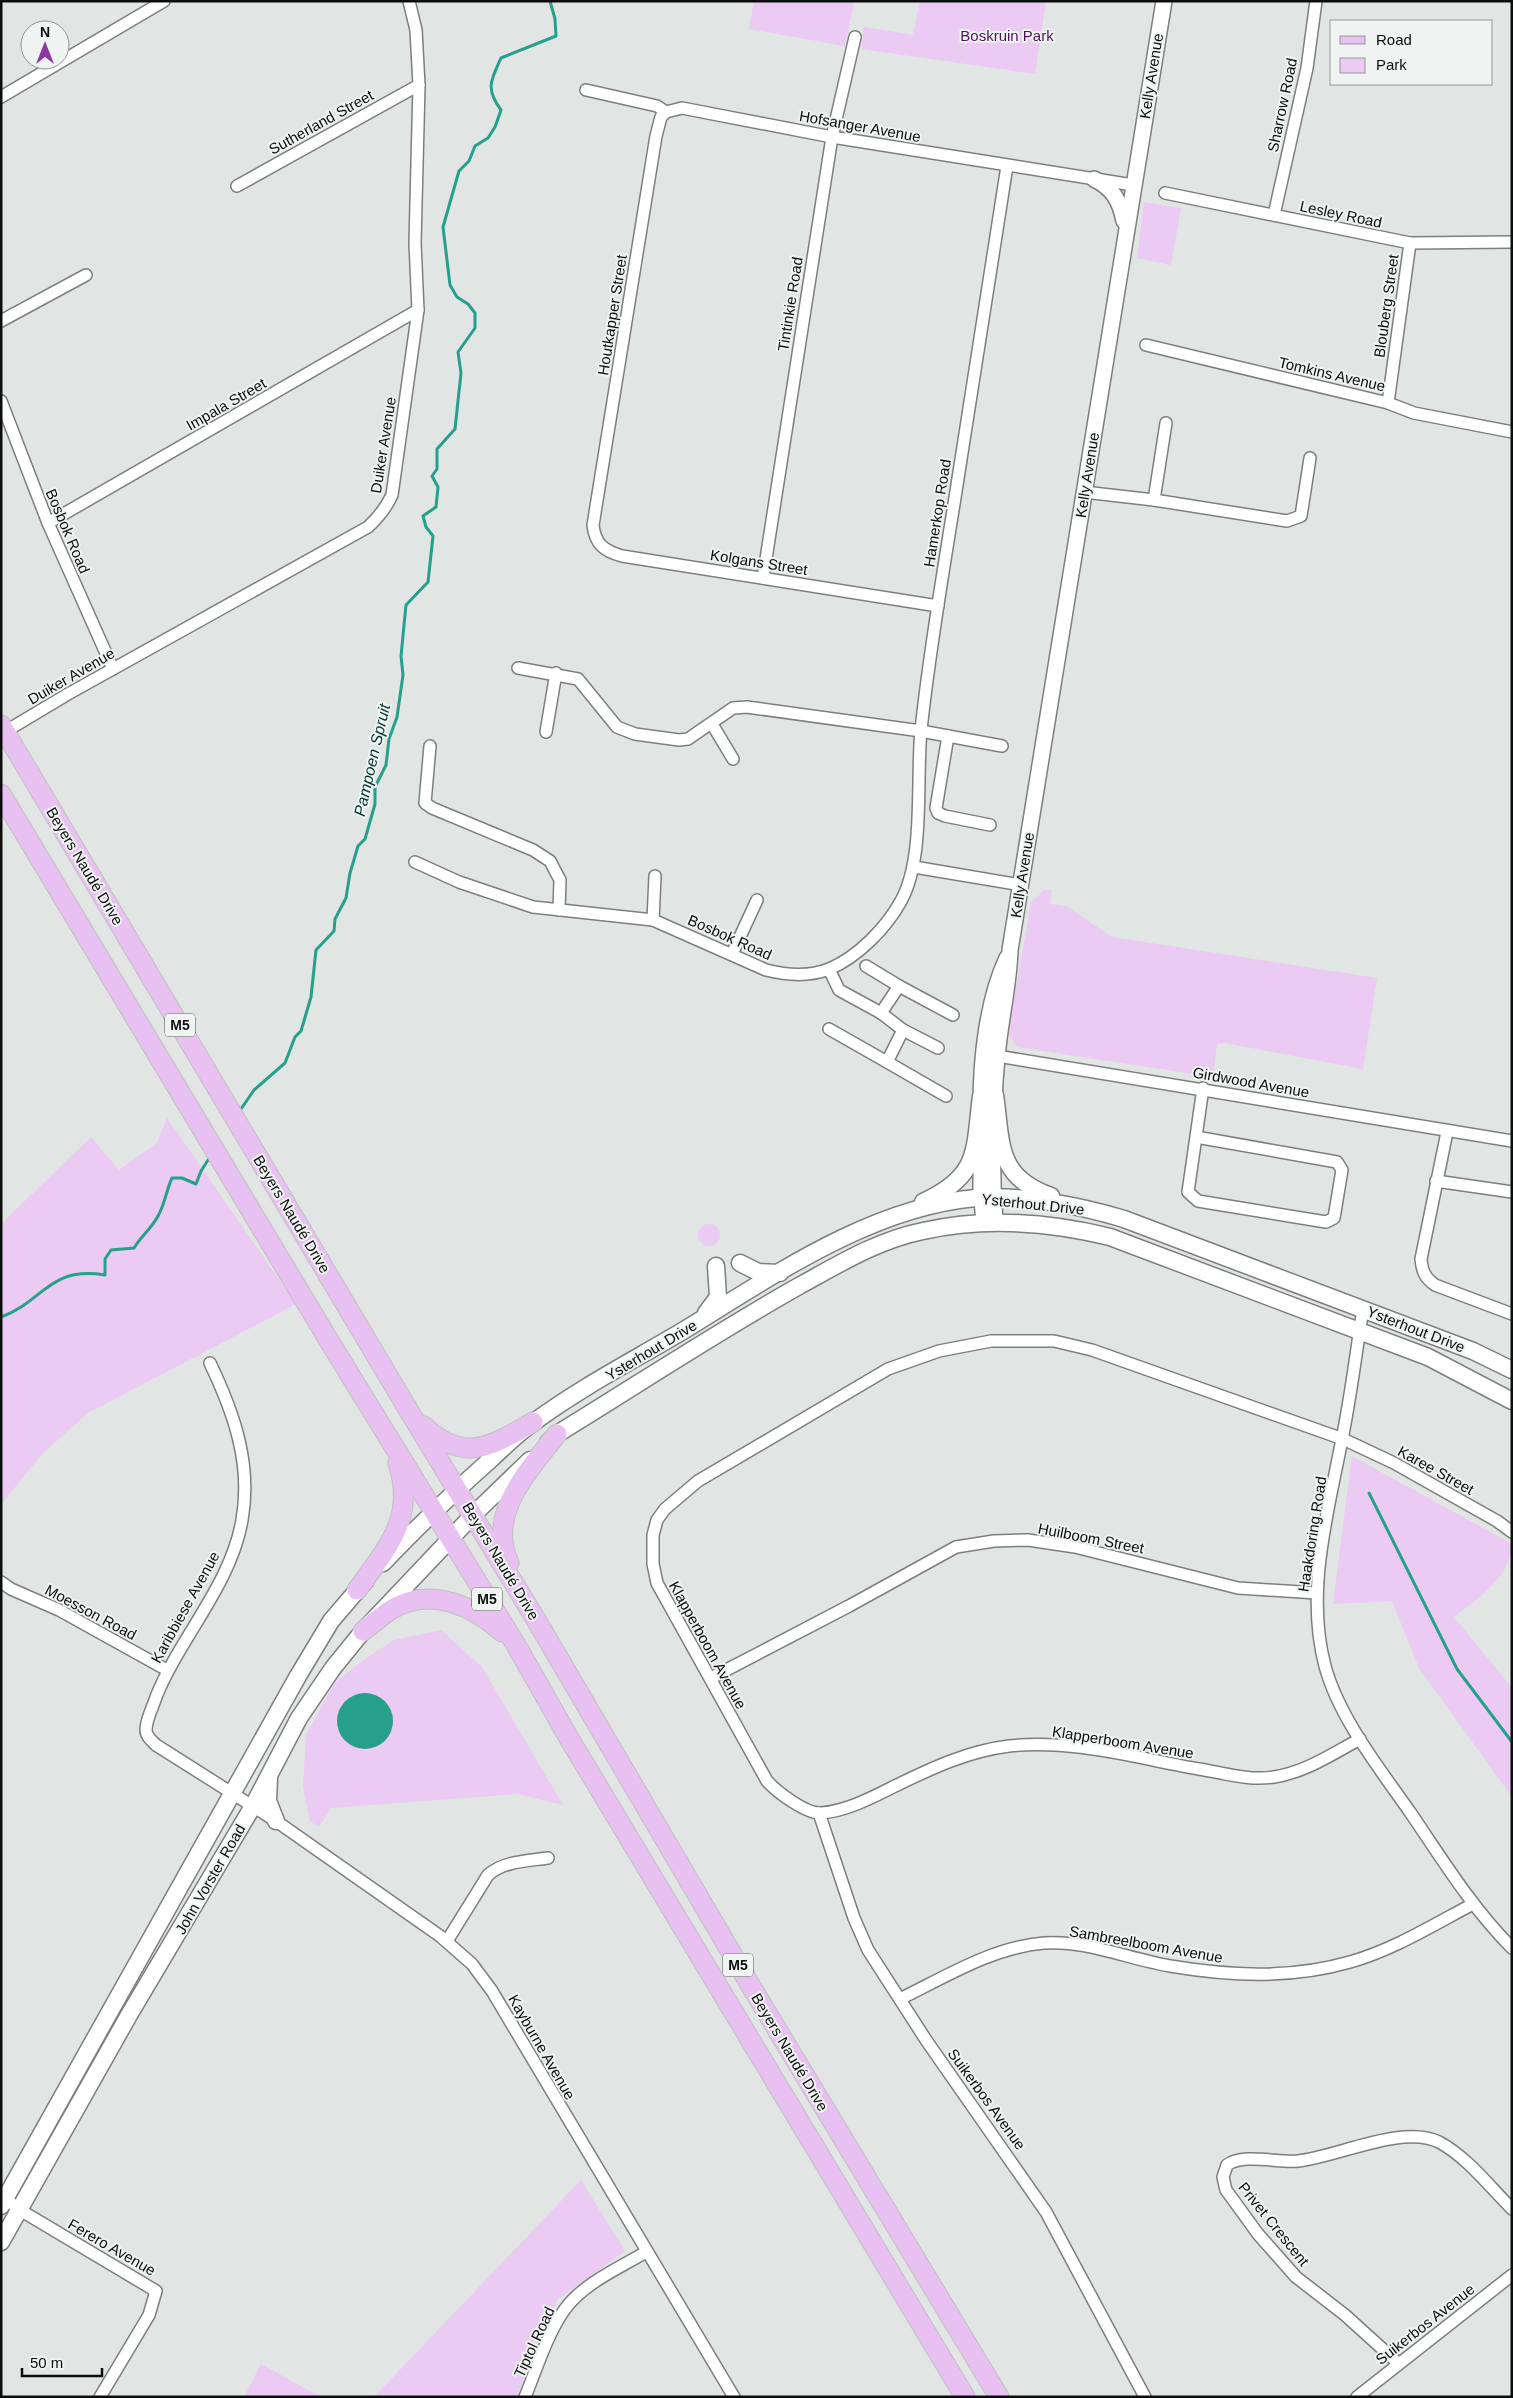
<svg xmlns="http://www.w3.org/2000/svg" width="1513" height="2398" font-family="Arial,sans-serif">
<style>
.green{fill:#ebcaf3}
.water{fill:#26a08b}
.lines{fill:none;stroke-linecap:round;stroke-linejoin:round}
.stream{stroke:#26a08b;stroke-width:3}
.minor-casing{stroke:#7c7f7e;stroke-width:14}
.tertiary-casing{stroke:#7c7f7e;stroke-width:18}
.secondary-casing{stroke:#7c7f7e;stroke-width:19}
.primary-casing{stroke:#c0c0c0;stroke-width:21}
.minor{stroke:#fff;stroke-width:11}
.tertiary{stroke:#fff;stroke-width:15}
.secondary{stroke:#fff;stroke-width:16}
.primary{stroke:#e8c0f1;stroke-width:19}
.labels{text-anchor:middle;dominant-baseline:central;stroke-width:4;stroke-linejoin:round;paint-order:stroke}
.shield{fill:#eff3f1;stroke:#505351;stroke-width:1}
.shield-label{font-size:14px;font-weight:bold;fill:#0c0e0d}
.park-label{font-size:15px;fill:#521160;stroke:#eff3f1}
.street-label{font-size:15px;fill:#0c0e0d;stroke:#eff3f1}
.water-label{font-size:16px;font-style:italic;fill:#00372e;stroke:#eff3f1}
</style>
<rect width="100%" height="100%" fill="#e1e5e4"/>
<g class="green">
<path d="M754 1H854L845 46 749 29Z"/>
<path d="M920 1H1046L1035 74 861 49 864 27 913 35Z"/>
<path d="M1144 202 1181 208 1171 265 1137 258Z"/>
<path d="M1045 890H1052L1050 904 1066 906 1112 937 1377 978 1363 1069 1225 1043 1217 1044 1213 1077 1017 1047 1008 1034 1031 902Z"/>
<path d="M167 1118 296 1304 88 1413 42 1454 3 1502H1V1224L91 1137 119 1170 157 1143Z"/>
<circle cx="709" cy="1235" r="11"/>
<path d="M1352 1456 1512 1544C1512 1576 1477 1599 1454 1617L1512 1688V1797L1419 1668 1392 1601 1333 1604Z"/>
<path d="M441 1630 482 1667 563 1805 517 1794 331 1808 319 1827 310 1821 303 1787 306 1735 334 1684 362 1661 394 1640Z"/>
<path d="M581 2180 625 2251 557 2300 516 2397H374Z"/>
<path d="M261 2364 320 2397H244Z"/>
</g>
<circle class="water" cx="365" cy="1721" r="28"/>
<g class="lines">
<g class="stream">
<path d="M241 1109 254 1090 285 1063 295 1037 301 1031 311 997 316 950 334 931 335 919 346 898 350 873 358 846 365 839 375 804V787L386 765 389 739 397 717 403 675 401 656 406 605 428 582 433 536 426 527 423 516 436 507 438 487 432 476 437 469V449L455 429 461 373 458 352 475 328V313L468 304 457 297 450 285 443 227 459 171 469 161 475 146 488 138 495 127 501 110C485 88 491 80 501 58L556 36 555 19 550 1"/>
<path d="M1 1317C45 1301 48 1266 105 1275V1259L111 1250 134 1248C141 1236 152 1228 158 1216 165 1204 166 1191 172 1178H182L196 1184 201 1171 210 1157"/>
<path d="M1369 1493 1457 1669 1512 1742"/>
</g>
<defs>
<g id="minor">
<path d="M586 90 657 106 666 112"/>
<path d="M1 97 164 1"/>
<path d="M666 112 661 117 656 136 593 525C595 544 604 551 622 556L938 606"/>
<path d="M666 112 682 108 832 137 1133 185"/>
<path d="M237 186 419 85"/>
<path d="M1165 193 1410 243 1512 242"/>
<path d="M1274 215 1307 68 1316 1"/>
<path d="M1 321 86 275"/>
<path d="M1146 345 1388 403 1414 413 1512 432"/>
<path d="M1 401 48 523 113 669"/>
<path d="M1388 403 1410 243"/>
<path d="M1084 492 1154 500 1287 521 1301 516 1310 458"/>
<path d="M1154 500 1166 423"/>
<path d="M48 523 418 310"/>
<path d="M763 578 832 137 855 37"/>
<path d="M518 668 578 679 617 727 635 734 679 740 688 739 733 708 747 707 921 731 1002 746"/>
<path d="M712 724 733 759"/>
<path d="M546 732 556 673"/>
<path d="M1 734 68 694 368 527C379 517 386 508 392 495L418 310 415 243 419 85 416 30 409 1"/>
<path d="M948 736 936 808 938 813 945 816 990 825"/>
<path d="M430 746 425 803 432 808 533 850 550 861 560 880 559 910"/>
<path d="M415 862 459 882 533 907 653 920 766 970C786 975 809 977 829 969 858 957 886 928 901 901 925 858 916 780 921 730 929 654 942 579 954 504 972 391 989 278 1007 166"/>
<path d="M914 867 1021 885"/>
<path d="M653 920 655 876"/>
<path d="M732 954 757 900"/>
<path d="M866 966 899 986"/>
<path d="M829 969 839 990 881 1013 903 1030 938 1048"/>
<path d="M881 1013 899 986 953 1015"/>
<path d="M829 1029 887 1062 903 1030"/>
<path d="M991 1055 1512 1141"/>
<path d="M887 1062 946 1096"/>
<path d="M1447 1132 1421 1259C1422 1271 1425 1278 1435 1285L1512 1314"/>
<path d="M1196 1137 1337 1162 1342 1170 1334 1218 1326 1222 1198 1201 1188 1192 1203 1088"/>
<path d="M1436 1181 1512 1192"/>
<path d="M1363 1309C1356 1352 1351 1396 1342 1439 1328 1513 1305 1591 1325 1666 1339 1718 1380 1769 1410 1812 1442 1859 1472 1908 1512 1948"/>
<path d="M210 1363C234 1413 252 1464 242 1520 231 1585 180 1637 156 1697 153 1707 146 1719 146 1730 146 1736 151 1740 156 1745L276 1821 440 1936 472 1964 492 1991 734 2397"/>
<path d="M1 1582 11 1589 59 1610 167 1670"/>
<path d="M711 1678 849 1606 956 1547 994 1541 1028 1540 1075 1547 1238 1588 1317 1593"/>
<path d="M1360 1739C1332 1754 1306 1772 1274 1777 1250 1781 1223 1773 1199 1769 1137 1758 1072 1739 1009 1746 968 1751 932 1768 895 1786 873 1797 847 1811 821 1813 806 1814 777 1792 767 1781L657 1583 653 1564V1535L657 1520 665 1509 698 1481 888 1369 939 1351 991 1341H1054L1092 1350 1343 1439 1394 1463 1497 1521 1512 1532"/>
<path d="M819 1813 854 1918 868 1950 926 2040 1046 2212 1145 2397"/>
<path d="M447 1941 488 1875C504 1861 527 1861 548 1858"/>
<path d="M900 1999C945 1977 993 1947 1044 1943 1087 1940 1128 1959 1170 1966 1230 1976 1291 1979 1350 1962 1393 1950 1433 1925 1473 1904"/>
<path d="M1 2195 20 2210 156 2291 149 2315 100 2397"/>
<path d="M1398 2363 1345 2315 1296 2277 1258 2234 1226 2190 1223 2177 1227 2165C1243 2153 1278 2163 1298 2161 1337 2157 1403 2124 1439 2142 1467 2157 1490 2187 1512 2209"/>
<path d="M525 2397C537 2368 547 2334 565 2309 584 2283 619 2268 646 2252"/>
<path d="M1357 2397 1512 2275"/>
</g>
<g id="tertiary">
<path d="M1094 179C1113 188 1120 201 1124 221"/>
<path d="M981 1106C981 1059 987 1001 1007 958"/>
<path d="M981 1132V1189L984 1223"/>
<path d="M995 1222C991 1168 992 1111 997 1057 1000 1021 1009 986 1010 950L1164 1"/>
</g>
<g id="secondary">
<path d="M995 1095C1002 1143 996 1177 1051 1196"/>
<path d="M923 1202C980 1176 974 1151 981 1096"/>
<path d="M740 1263 758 1272 780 1273"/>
<path d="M706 1313 718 1297 716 1266"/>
<path d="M548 1443 557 1434C637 1385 717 1332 799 1286 839 1264 878 1240 923 1231 986 1217 1049 1222 1110 1237L1428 1357 1512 1401"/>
<path d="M383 1563C417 1527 452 1494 489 1461 503 1448 518 1433 534 1422 580 1388 632 1361 681 1332 770 1278 870 1207 976 1198 1021 1194 1081 1206 1124 1219L1473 1351 1512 1370"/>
<path d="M269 1779 268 1801 276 1821"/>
<path d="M1 2206 298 1676 331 1621 366 1580"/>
<path d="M1 2242 129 2015 253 1806 299 1718 333 1668 363 1631 473 1515 530 1460"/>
</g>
<g id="primary">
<path d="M1 725 409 1411 535 1618 752 1988 999 2397"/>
<path d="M1 794 334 1349 516 1645 570 1740 965 2397"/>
<path d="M424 1426C464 1464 492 1446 533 1422"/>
<path d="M509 1563C486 1514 529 1470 557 1434"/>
<path d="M357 1590C387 1548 416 1518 398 1463"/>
<path d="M363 1631C373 1624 383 1614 394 1608 432 1587 473 1606 502 1632"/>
</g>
</defs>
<use href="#minor" class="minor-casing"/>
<use href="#tertiary" class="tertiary-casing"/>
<use href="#secondary" class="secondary-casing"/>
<use href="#primary" class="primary-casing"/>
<use href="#minor" class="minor"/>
<use href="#tertiary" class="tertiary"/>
<use href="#secondary" class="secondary"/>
<use href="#primary" class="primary"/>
</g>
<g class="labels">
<g class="shield">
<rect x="165" y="1013.5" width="30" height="23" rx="4"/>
<rect x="472" y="1587.5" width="30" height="23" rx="4"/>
<rect x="723" y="1953.5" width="30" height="23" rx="4"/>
</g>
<g class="shield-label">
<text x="180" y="1025">M5</text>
<text x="487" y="1599">M5</text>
<text x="738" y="1965">M5</text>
</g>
<g class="park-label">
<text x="1007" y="35">Boskruin Park</text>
</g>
<g class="street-label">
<text transform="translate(1151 76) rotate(-81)">Kelly Avenue</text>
<text transform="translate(1282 105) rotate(-78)">Sharrow Road</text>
<text transform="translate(321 122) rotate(-29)">Sutherland Street</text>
<text transform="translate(860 126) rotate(10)">Hofsanger Avenue</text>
<text transform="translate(1341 214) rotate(12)">Lesley Road</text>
<text transform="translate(790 304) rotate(-81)">Tintinkie Road</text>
<text transform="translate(1386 306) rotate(-82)">Blouberg Street</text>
<text transform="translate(612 315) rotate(-81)">Houtkapper Street</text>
<text transform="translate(1332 374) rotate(13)">Tomkins Avenue</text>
<text transform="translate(226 404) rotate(-30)">Impala Street</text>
<text transform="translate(383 445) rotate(-81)">Duiker Avenue</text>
<text transform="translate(1087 475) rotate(-81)">Kelly Avenue</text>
<text transform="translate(937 513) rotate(-81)">Hamerkop Road</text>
<text transform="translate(68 531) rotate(67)">Bosbok Road</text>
<text transform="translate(759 562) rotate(9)">Kolgans Street</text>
<text transform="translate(71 676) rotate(-30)">Duiker Avenue</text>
<text transform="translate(85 866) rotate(59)">Beyers Naudé Drive</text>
<text transform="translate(1022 875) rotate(-81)">Kelly Avenue</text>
<text transform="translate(730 937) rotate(24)">Bosbok Road</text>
<text transform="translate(1251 1082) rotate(10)">Girdwood Avenue</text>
<text transform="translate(1033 1204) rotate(6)">Ysterhout Drive</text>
<text transform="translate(292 1214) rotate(59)">Beyers Naudé Drive</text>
<text transform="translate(1416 1329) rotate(21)">Ysterhout Drive</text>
<text transform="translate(651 1350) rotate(-31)">Ysterhout Drive</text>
<text transform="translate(1436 1470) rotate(29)">Karee Street</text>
<text transform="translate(1312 1534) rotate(-81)">Haakdoring Road</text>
<text transform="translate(1091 1538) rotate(11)">Huilboom Street</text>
<text transform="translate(501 1561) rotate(59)">Beyers Naudé Drive</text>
<text transform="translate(185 1607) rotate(-61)">Karibbiese Avenue</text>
<text transform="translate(91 1612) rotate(28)">Moesson Road</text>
<text transform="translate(708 1645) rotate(61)">Klapperboom Avenue</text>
<text transform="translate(1123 1742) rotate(9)">Klapperboom Avenue</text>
<text transform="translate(210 1879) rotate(-60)">John Vorster Road</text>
<text transform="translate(1146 1944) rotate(10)">Sambreelboom Avenue</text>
<text transform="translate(542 2047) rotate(60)">Kayburne Avenue</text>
<text transform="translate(790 2052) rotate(59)">Beyers Naudé Drive</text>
<text transform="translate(987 2099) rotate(54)">Suikerbos Avenue</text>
<text transform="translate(1274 2224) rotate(51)">Privet Crescent</text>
<text transform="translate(112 2247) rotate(30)">Ferero Avenue</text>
<text transform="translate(1425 2324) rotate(-38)">Suikerbos Avenue</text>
<text transform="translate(534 2342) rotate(-65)">Tiptol Road</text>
</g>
<g class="water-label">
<text transform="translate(372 760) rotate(-77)">Pampoen Spruit</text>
</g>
</g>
<rect width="1513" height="2398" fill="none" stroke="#0c0e0d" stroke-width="5"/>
<rect x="1330" y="20" width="162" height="65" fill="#eff3f1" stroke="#949796"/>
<rect x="1340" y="36" width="25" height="8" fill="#e8c0f1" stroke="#949796"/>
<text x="1376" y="45" font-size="15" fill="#0c0e0d">Road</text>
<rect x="1340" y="58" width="25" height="15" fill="#ebcaf3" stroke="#949796"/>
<text x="1376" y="70" font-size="15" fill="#0c0e0d">Park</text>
<g transform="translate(45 45)"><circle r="24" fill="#eff3f1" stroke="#949796"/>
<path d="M0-4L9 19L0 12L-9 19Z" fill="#8f36a3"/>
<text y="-8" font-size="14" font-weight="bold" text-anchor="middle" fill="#0c0e0d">N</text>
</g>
<path d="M22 2368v8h80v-8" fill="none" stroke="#0c0e0d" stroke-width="2.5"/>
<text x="30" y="2368" font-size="15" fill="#0c0e0d" stroke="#eff3f1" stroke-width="4" paint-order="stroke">50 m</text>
</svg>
